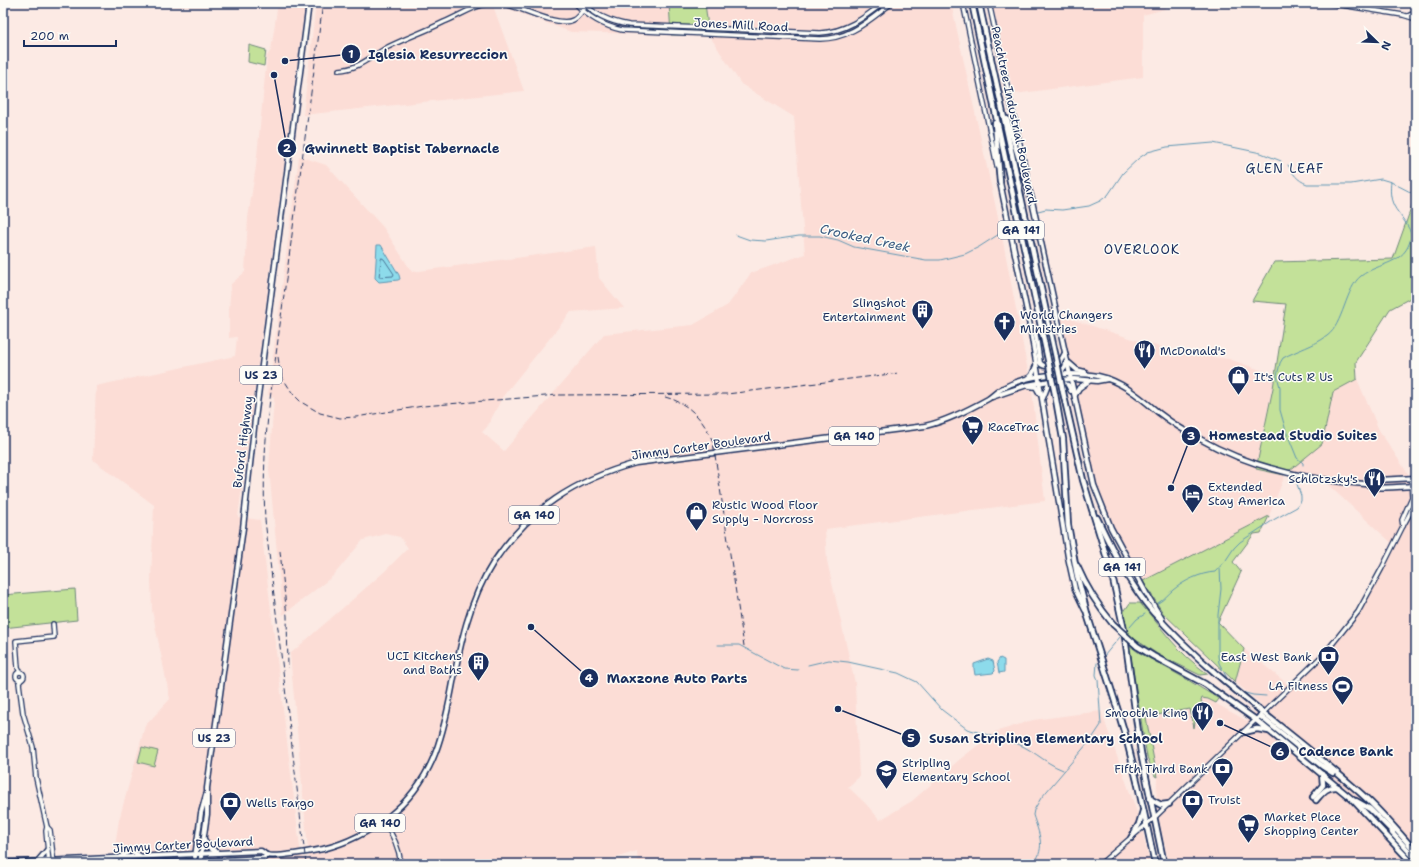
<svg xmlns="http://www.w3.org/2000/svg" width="1419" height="867" font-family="'Shantell Sans',sans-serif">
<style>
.built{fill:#fcddd6}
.green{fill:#c3e199;stroke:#6f887c}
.water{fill:#8ddbeb;stroke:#5f96b3}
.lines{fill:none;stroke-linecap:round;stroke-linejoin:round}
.shore{stroke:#497496;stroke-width:1}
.stream{stroke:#5f96b3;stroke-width:1}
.secondary-casing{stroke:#1b2f5e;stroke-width:6}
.primary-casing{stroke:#1b2f5e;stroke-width:7}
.highway-casing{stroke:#1b2f5e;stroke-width:8}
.secondary{stroke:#fdfcf7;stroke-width:3.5}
.primary{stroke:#fdfcf7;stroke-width:4}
.highway{stroke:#fdfcf7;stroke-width:4.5}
.rail{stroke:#1b2f5e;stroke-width:1;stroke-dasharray:6 3;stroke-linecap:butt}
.highway-bridge-casing{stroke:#1b2f5e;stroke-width:8;stroke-linecap:butt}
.highway-bridge{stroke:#fdfcf7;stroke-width:4.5}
.labels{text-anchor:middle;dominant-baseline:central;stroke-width:3;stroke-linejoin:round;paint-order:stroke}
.shield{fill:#fdfcf7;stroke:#5f6c8c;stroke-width:1}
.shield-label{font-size:11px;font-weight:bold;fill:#1b2f5e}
.street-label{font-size:12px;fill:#1b2f5e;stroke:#fdfcf7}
.poi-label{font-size:12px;fill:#1b2f5e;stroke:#fdfcf7;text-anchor:start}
.neighbourhood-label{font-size:13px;letter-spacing:1px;fill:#1b2f5e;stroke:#fdfcf7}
.water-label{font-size:13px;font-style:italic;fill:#385a81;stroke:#fdfcf7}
.leader{fill:none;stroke:#1b2f5e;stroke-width:1.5}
.callout-dot{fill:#1b2f5e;stroke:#fdfcf7;stroke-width:1.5}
.mark-label{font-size:12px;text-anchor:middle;font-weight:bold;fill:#fff}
.callout-label{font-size:13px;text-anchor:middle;font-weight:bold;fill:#1b2f5e;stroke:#fdfcf7;stroke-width:3;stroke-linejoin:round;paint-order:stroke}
</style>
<rect width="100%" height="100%" fill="#fceae4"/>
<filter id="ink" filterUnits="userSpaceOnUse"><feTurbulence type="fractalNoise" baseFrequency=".025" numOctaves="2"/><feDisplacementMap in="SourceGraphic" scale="8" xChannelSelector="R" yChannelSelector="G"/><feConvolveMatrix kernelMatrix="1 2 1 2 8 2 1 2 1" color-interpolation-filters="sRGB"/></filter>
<g filter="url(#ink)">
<g class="built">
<path d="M278 3H305L238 517 260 520 301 856 309 860 290 654 384 572 408 548 400 537 386 534 363 540 333 576 283 615 269 469 274 398 268 395 299 156 326 165 383 227 412 272 596 247 599 278 624 308 571 312 503 396 487 427 482 432 504 451 604 334 693 325 728 305 751 273 805 254 794 117 741 84 709 35 705 3H951L1001 231 1032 392 1045 501 825 529 827 561 855 683 859 777 848 787 865 803 880 820 912 801 959 760 995 732 1033 720 1101 711 1140 821 1150 864H638L637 851 597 864H112L119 820 145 726 170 699 152 610 151 580 154 505 93 460 96 386 235 356 237 337 229 338V310L231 284 245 272 248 218 256 166 267 56 271 50Z"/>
<path d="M316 3H492L524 91 303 115Z"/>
<path d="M493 3H669L671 35 571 32Z"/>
<path d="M992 3H1166L1165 9 1143 15V77L1014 94Z"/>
<path d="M1058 315 1145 343 1194 355 1229 359 1275 375 1256 469 1284 475 1322 444 1333 392 1357 379 1379 430 1416 486V864H1169L1156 806 1157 777 1146 717 1190 709 1194 726 1202 698 1208 699 1247 721 1261 704 1235 682 1244 649 1290 686 1360 612 1377 582 1395 546 1327 484 1285 475 1269 516 1143 581 1119 540 1097 487 1072 370 1066 352Z"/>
</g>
<g class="green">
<path d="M669 3H705L709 35H671Z"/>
<path d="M249 45 266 50 264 66 248 62Z"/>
<path d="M1414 200H1416V295L1390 309 1356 362 1357 379 1333 392 1322 444 1284 475 1256 469 1273 388 1286 304 1252 301 1274 262 1393 259Z"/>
<path d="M1269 516 1261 533 1254 534 1233 562 1241 572 1218 622 1244 649 1235 682 1163 613 1143 581Z"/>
<path d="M75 589 77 620 3 628V595Z"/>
<path d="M1130 603H1140C1158 623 1173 646 1194 663 1198 667 1204 671 1208 674L1200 675 1159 655 1127 634 1123 613Z"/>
<path d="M1129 645 1138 652 1188 680 1219 699 1216 703 1208 699 1202 698 1201 701 1208 714 1196 717 1194 728 1190 709 1146 717 1157 777 1155 776 1147 757Z"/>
<path d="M142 747 158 751 154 766 138 762Z"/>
</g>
<g class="water">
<path d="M377 245H381L399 275 400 279 398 280 379 282 375 278Z"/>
<path d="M1000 658 1004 660V672L999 673 997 662Z"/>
<path d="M988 659 993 661 995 671 993 673 975 675 974 669V664Z"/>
</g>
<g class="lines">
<path class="shore" d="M382 258 384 259 394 274 393 276 379 277 381 260Z"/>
<g class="stream">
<path d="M1288 165C1293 174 1297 180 1307 184H1351L1381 179 1391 182 1416 195"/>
<path d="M1038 211 1046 209 1062 210 1089 206 1100 201 1108 195 1123 173 1139 158 1148 152 1167 147 1213 143 1261 153 1281 161"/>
<path d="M736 235 750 240 766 241 799 236H820L838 240 854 247 926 260H940L965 254 979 247 1007 229"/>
<path d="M1303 465V463L1297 458 1286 431 1280 410V387L1277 376 1280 363 1283 358C1297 350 1314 346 1327 336 1343 325 1346 287 1361 276 1379 262 1406 265 1411 237 1412 228 1398 214 1394 206 1390 198 1390 190 1391 182"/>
<path d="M1220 568 1221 589 1218 615V656L1219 663 1229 682"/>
<path d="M1158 603C1164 600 1168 594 1173 590 1184 581 1200 573 1215 572L1226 560 1234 548 1240 542 1275 519 1297 507 1301 501V496L1297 484"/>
<path d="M1130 627 1137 619 1145 614"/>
<path d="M718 645H739L784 669 798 670"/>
<path d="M1104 656 1120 637"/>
<path d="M808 665 829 660 848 662 898 673 917 682 942 710 967 729 999 738"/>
<path d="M1241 692 1253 695 1266 696"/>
<path d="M1004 742 1009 741C1032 747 1042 762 1063 770"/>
<path d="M1034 864C1046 846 1039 834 1033 815L1034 810 1041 798 1093 737 1101 725 1098 680 1096 675 1097 663"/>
</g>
<defs>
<g id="secondary">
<path d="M501 3C519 6 558 28 573 20 579 17 582 11 586 6"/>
<path d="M575 3C588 17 603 26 622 30L820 39C850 39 869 20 892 3"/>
<path d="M584 3C595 16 612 22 629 25L820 33C845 32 864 18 883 3"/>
<path d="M963 3 997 166"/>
<path d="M989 3 1029 185"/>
<path d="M1329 3 1403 15 1416 19"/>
<path d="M1408 16 1412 14H1416"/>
<path d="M339 70C359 69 370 57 388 47 406 38 426 31 444 22 459 16 473 6 489 3"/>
<path d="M1403 526 1402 520 1412 497 1411 479"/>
<circle cx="20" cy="676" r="4"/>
<path d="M20 672 18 668 16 641 54 637 53 624"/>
<path d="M21 680 19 683 23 713 33 747 36 778 47 827 50 830 54 864"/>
<path d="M383 821C393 834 399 847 401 864"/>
<path d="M47 827 46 831 49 864"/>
<path d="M1100 864 1154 818 1325 653 1358 612 1382 568 1403 526 1410 513 1416 499"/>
</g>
<g id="primary">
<path d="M1000 182 1030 326 1068 557 1075 589 1085 610"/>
<path d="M1032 201 1094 485 1111 528 1146 593 1162 619"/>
<path d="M1030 326 1035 330 1040 363C1045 369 1052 365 1059 364L1065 353"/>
<path d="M1069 363 1077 370 1085 372"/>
<path d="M1060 374 1065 367 1067 361"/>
<path d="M1029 378 1032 375 1036 366"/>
<path d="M1059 381 1068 385 1071 391"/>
<path d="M1029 386 1036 387 1040 394"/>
<path d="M1075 395 1079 388 1089 381"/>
<path d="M992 397 1027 385 1055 380 1074 379 1097 381 1108 379"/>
<path d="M1043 398 1048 385 1054 381"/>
<path d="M1369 484 1377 480 1416 478"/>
<path d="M204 839 209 847 218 853"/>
<path d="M121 857 130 850 140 856"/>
<path d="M195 857 201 813 206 795"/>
<path d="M37 862 48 849"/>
<path d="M3 863 261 851C263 852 265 854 266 855 275 858 313 851 323 849 347 843 369 832 388 817 432 782 442 741 452 688 460 645 469 600 493 563 529 509 575 480 636 463L925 426C947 421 968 410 988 399 993 396 997 391 1003 388 1023 377 1048 374 1070 374 1079 374 1089 374 1098 376 1122 381 1141 398 1159 413 1172 423 1186 432 1200 439 1251 468 1307 480 1365 484 1369 484 1373 487 1377 487 1389 489 1403 486 1416 486"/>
<path d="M134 864 264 858 267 855"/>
<path d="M200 864 207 814V788L243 528 255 419 309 3"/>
</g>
<g id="highway">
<path d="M972 3 1047 355"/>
<path d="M979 3 1055 353"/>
<path d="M1007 119 1032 201"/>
<path d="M995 123 1000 182"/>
<path d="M1063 392 1083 480 1112 575 1124 630 1141 753 1164 864"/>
<path d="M1055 394 1063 439 1068 525 1077 575 1088 617 1118 711 1127 741 1138 785 1155 864"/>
<path d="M1097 518C1113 551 1129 584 1153 612 1216 683 1297 735 1367 799 1384 815 1400 834 1416 852"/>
<path d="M1077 566C1086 587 1098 606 1113 624"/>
<path d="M1137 646 1153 656 1205 684 1256 720 1353 800 1413 864"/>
<path d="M1260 716 1322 766 1333 773"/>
<path d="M1244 732 1257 729 1269 731"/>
<path d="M1313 797 1323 785 1322 774"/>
<path d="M1150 799 1161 805 1169 804"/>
<path d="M1316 800C1323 792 1327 786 1338 787"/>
<path d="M1356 801 1370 809 1393 832"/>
<path d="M1392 833 1416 859"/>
<path d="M1131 838 1139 824 1143 811"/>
</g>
</defs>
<use href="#secondary" class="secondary-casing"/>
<use href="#primary" class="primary-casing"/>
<use href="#highway" class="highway-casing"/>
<use href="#secondary" class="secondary"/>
<use href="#primary" class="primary"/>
<use href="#highway" class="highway"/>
<g class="rail">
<path d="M278 357 280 371 284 380 293 394 301 402 320 413 340 418 356 417 423 406 558 395 727 394 899 373"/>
<path d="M665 397C689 403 704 420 713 442L744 646"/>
<path d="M280 551 287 616 288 668"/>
<path d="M306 864 265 520C263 477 265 435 271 392L323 3"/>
</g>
<defs>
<g id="highway-bridge">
<path d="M1055 353 1063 392"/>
<path d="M1047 355 1055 394"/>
<path d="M1113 624 1137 646"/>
</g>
</defs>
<use href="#highway-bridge" class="highway-bridge-casing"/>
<use href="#highway-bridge" class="highway-bridge"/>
</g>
</g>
<defs>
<symbol id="building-pin" viewBox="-11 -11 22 30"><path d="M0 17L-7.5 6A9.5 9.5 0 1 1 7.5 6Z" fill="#1b2f5e" stroke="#fdfcf7"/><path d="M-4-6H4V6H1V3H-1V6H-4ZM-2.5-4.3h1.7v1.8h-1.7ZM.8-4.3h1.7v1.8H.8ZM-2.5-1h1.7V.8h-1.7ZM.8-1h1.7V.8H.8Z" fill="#fff"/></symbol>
<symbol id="church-pin" viewBox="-11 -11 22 30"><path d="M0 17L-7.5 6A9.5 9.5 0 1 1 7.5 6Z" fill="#1b2f5e" stroke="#fdfcf7"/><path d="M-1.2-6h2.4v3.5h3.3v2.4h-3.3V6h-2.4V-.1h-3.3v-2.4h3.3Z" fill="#fff"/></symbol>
<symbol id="restaurant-pin" viewBox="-11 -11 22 30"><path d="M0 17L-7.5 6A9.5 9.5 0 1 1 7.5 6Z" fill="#1b2f5e" stroke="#fdfcf7"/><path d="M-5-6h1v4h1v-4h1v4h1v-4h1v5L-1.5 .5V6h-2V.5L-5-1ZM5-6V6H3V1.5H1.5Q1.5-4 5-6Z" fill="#fff"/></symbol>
<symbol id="shop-pin" viewBox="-11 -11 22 30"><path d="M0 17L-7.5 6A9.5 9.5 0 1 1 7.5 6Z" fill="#1b2f5e" stroke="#fdfcf7"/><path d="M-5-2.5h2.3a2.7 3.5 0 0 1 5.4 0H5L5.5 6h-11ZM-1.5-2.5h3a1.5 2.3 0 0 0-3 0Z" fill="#fff"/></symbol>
<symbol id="supermarket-pin" viewBox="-11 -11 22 30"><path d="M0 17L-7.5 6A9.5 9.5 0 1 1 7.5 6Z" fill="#1b2f5e" stroke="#fdfcf7"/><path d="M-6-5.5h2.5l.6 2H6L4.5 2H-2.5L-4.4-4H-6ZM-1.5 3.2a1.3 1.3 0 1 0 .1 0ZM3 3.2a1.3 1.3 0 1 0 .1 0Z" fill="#fff"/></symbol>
<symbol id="hotel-pin" viewBox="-11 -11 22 30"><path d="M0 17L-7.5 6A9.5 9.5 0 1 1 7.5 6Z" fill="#1b2f5e" stroke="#fdfcf7"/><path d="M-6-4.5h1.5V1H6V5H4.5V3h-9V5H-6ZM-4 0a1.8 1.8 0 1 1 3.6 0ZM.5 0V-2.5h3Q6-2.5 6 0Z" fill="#fff"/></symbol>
<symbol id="bank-pin" viewBox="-11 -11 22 30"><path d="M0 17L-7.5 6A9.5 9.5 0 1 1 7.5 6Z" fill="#1b2f5e" stroke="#fdfcf7"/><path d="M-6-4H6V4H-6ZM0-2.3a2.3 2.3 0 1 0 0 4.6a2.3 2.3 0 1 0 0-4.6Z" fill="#fff"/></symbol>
<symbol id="stadium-pin" viewBox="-11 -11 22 30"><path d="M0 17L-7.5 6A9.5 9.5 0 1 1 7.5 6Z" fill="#1b2f5e" stroke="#fdfcf7"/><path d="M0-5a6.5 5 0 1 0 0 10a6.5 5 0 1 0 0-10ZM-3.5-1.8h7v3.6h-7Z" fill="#fff"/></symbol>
<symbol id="school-pin" viewBox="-11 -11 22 30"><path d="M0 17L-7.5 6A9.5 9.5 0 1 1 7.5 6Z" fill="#1b2f5e" stroke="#fdfcf7"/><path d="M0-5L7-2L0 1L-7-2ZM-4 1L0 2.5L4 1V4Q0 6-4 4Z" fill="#fff"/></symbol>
</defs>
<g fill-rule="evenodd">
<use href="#building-pin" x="910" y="298" width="25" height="34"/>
<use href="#church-pin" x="992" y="310" width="25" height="34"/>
<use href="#restaurant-pin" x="1132" y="338" width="25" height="34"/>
<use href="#shop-pin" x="1226" y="364" width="25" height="34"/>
<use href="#supermarket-pin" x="960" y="414" width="25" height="34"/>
<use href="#restaurant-pin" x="1362" y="466" width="25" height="34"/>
<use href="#hotel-pin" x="1180" y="482" width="25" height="34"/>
<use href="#shop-pin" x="684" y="500" width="25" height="34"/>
<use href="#bank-pin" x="1316" y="644" width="25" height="34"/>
<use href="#building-pin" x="466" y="650" width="25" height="34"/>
<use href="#stadium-pin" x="1330" y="674" width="25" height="34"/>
<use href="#restaurant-pin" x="1190" y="700" width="25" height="34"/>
<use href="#bank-pin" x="1210" y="756" width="25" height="34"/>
<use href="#school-pin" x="874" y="758" width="25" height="34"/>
<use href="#bank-pin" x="1180" y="788" width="25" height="34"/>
<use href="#bank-pin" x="218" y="790" width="25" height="34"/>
<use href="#supermarket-pin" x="1236" y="812" width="25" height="34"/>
</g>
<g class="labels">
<g class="shield">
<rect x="998" y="221" width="46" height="18" rx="3"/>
<rect x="240" y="366" width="42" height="18" rx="3"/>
<rect x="829" y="427" width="50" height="18" rx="3"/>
<rect x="509" y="506" width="50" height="18" rx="3"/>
<rect x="1099" y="558" width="46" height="18" rx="3"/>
<rect x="193" y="729" width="42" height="18" rx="3"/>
<rect x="355" y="814" width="50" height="18" rx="3"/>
</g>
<g class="shield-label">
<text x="1021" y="230">GA 141</text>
<text x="261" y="375">US 23</text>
<text x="854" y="436">GA 140</text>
<text x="534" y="515">GA 140</text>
<text x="1122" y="567">GA 141</text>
<text x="214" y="738">US 23</text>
<text x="380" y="823">GA 140</text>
</g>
<g class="street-label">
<text transform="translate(741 25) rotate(3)">Jones Mill Road</text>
<text transform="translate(1014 115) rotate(78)">Peachtree Industrial Boulevard</text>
<text transform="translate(243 442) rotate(-83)">Buford Highway</text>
<text transform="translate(701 446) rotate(-8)">Jimmy Carter Boulevard</text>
<text transform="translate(183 845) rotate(-3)">Jimmy Carter Boulevard</text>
</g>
<g class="poi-label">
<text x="906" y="303" text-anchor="end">Slingshot<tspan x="906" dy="14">Entertainment</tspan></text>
<text x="1020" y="315">World Changers<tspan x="1020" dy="14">Ministries</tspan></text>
<text x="1160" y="351">McDonald's</text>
<text x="1254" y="377">It's Cuts R Us</text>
<text x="988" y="427">RaceTrac</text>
<text x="1358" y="479" text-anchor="end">Schlotzsky's</text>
<text x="1208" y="487">Extended<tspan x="1208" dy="14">Stay America</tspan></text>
<text x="712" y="505">Rustic Wood Floor<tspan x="712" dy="14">Supply - Norcross</tspan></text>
<text x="462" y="656" text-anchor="end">UCI Kitchens<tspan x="462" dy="14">and Baths</tspan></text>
<text x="1312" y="657" text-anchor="end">East West Bank</text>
<text x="1328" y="686" text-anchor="end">LA Fitness</text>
<text x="1188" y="713" text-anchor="end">Smoothie King</text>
<text x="902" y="763">Stripling<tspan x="902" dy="14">Elementary School</tspan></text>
<text x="1208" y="769" text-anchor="end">Fifth Third Bank</text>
<text x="1208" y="800">Truist</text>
<text x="246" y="803">Wells Fargo</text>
<text x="1264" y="817">Market Place<tspan x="1264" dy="14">Shopping Center</tspan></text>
</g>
<g class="neighbourhood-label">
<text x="1285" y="168">GLEN LEAF</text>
<text x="1142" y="249">OVERLOOK</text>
</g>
<g class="water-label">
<text transform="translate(865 238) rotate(12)">Crooked Creek</text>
</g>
</g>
<path class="leader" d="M285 61L351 54M274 75L287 148M1171 488L1191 436M531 627L589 678M838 709L911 738M1220 723L1280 751"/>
<g class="callout-dot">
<circle cx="285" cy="61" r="4"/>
<circle cx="274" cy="75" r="4"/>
<circle cx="1171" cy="488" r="4"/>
<circle cx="531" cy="627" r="4"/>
<circle cx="838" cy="709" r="4"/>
<circle cx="1220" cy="723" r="4"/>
<circle cx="351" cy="54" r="10"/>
<circle cx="287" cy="148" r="10"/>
<circle cx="1191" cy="436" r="10"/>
<circle cx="589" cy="678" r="10"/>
<circle cx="911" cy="738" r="10"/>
<circle cx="1280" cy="751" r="10"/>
</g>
<g class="mark-label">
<text x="351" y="58">1</text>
<text x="287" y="152">2</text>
<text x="1191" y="440">3</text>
<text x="589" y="682">4</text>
<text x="911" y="742">5</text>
<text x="1280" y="756">6</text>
</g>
<g class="callout-label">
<text x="438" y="59">Iglesia Resurreccion</text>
<text x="402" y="153">Gwinnett Baptist Tabernacle</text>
<text x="1293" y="440">Homestead Studio Suites</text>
<text x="677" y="683">Maxzone Auto Parts</text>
<text x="1046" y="743">Susan Stripling Elementary School</text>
<text x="1346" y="756">Cadence Bank</text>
</g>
<rect width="1419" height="867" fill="none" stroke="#fdfcf7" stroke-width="16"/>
<rect x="8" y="8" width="1403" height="851" fill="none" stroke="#1b2f5e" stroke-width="1.5" filter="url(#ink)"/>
<g transform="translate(1377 42) rotate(113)" stroke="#fdfcf7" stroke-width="3" paint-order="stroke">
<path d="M0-3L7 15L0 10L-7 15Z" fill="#1b2f5e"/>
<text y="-6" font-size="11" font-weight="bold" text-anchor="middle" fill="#1b2f5e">N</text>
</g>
<path d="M24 40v6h92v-6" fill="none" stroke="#1b2f5e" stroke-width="2"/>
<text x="30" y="40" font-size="12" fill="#1b2f5e" stroke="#fdfcf7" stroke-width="3" paint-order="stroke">200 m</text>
</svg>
